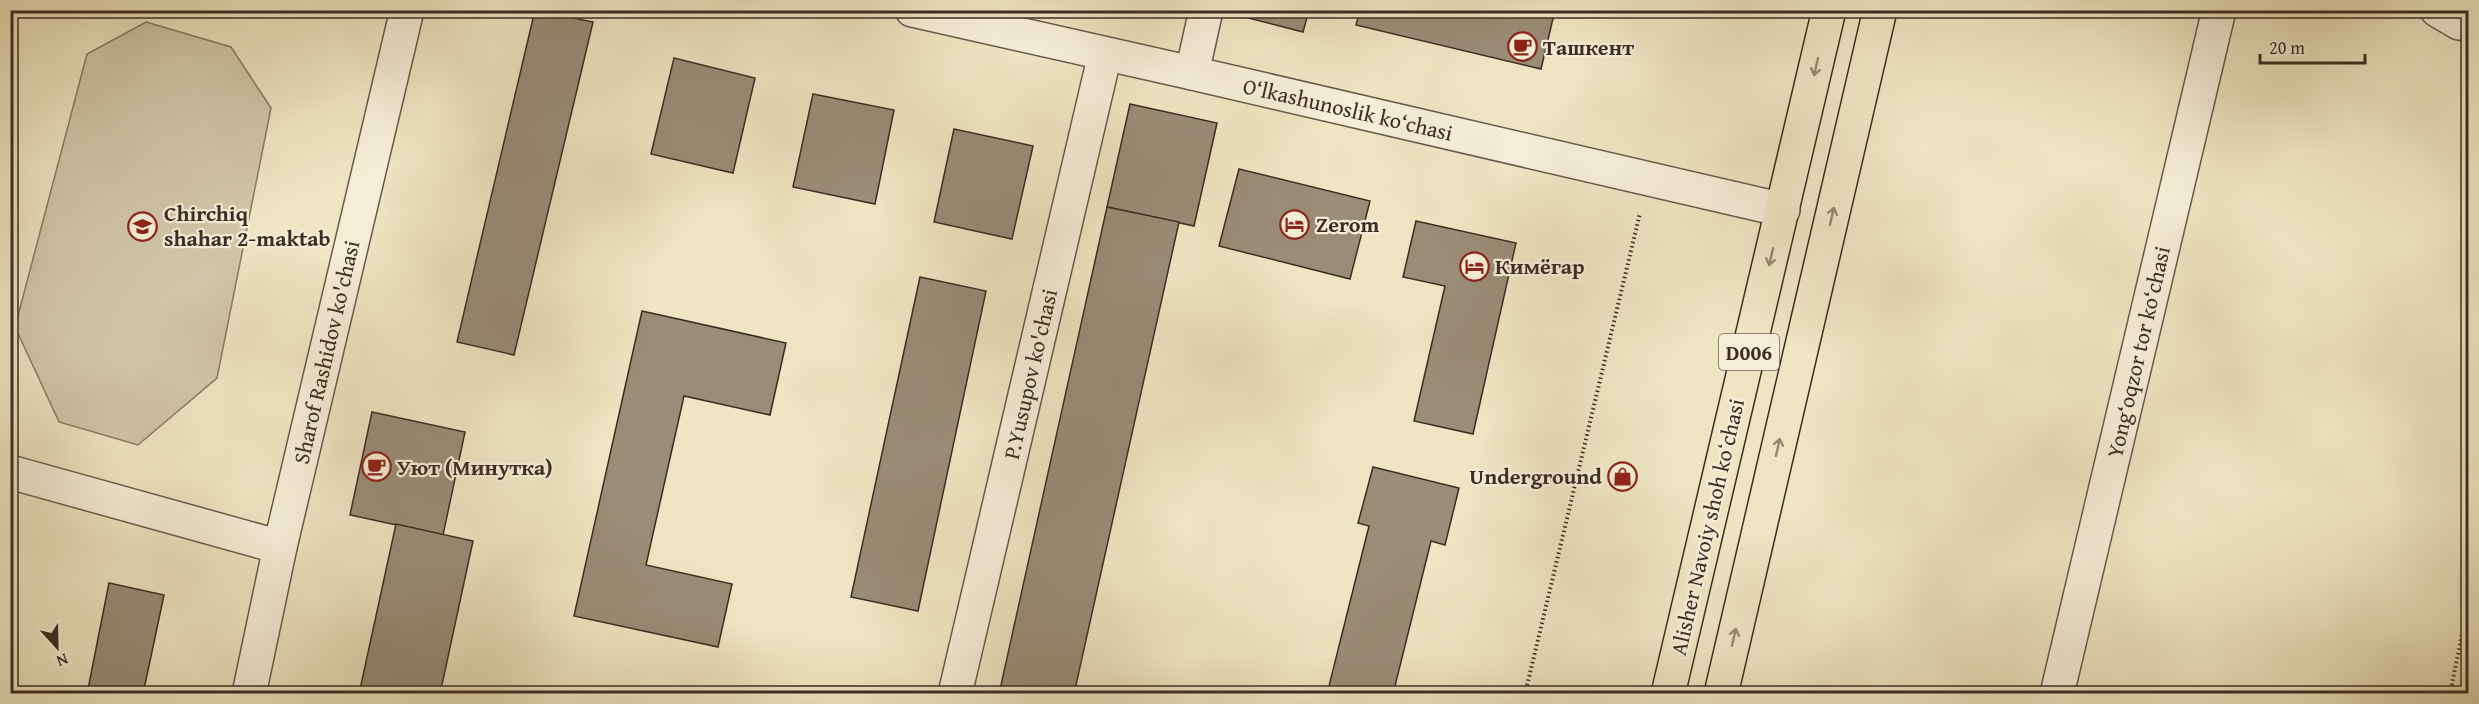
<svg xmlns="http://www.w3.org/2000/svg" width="2479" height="704" font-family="'Gentium Book Plus',serif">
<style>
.pitch{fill:#d1c6a7;stroke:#887966;stroke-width:1.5}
.building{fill:#9a8c76;stroke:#3e2c24;stroke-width:1.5}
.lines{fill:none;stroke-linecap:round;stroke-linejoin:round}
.minor-casing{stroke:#6a5a4c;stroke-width:36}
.major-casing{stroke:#3e2c24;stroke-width:36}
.path{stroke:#3e2c24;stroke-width:4;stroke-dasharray:1.5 3;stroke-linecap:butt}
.minor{stroke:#f5eed7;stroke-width:33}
.major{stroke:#efe5c2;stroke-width:33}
.oneway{stroke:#968873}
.labels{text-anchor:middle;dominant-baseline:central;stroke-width:4.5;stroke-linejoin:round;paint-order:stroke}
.shield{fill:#f5eed7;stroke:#75665a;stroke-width:1.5}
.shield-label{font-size:21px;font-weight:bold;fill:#3e2c24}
.poi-label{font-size:22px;font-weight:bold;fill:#3e2c24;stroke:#f5eed7;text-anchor:start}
.street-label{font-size:22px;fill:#3e2c24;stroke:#f5eed7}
</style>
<rect width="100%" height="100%" fill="#efe5c2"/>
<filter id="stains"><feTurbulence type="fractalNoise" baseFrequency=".00333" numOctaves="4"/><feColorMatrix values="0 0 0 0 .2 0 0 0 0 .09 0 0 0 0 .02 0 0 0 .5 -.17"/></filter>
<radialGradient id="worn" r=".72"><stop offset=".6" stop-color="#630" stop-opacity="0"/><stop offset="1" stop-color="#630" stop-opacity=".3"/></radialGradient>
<path class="pitch" d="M146 22 231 47 271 108 217 378 138 445 59 422 15 327 87 54Z"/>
<g class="building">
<path d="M535 10 593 22 514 355 457 342Z"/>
<path d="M1217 10H1309L1303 32Z"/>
<path d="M1360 10H1555L1541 69 1356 25Z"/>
<path d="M674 58 755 78 733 173 651 154Z"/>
<path d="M813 94 894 110 875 204 793 187Z"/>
<path d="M1130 104 1217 123 1194 226 1107 207Z"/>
<path d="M954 129 1033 146 1012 239 934 222Z"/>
<path d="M1239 169 1370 201 1350 279 1219 246Z"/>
<path d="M1107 207 1179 222 1074 694H999Z"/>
<path d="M1416 221 1516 243 1473 434 1414 421 1445 286 1403 277Z"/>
<path d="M920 277 986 291 918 611 851 597Z"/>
<path d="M642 311 786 343 770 415 684 396 646 565 732 584 718 647 574 616Z"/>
<path d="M372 412 465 432 443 535 350 515Z"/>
<path d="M1373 467 1459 488 1445 545 1431 541 1393 694H1327L1369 526 1358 523Z"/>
<path d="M396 524 473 541 440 694H359Z"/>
<path d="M109 583 164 595 143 694H87Z"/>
</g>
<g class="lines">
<defs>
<g id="minor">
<path d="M912 10 1192 73 1783 210"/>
<path d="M2437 10 2459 23 2467 10"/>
<path d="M1192 73 1206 10"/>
<path d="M10 472 280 547"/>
<path d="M249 694 280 547 407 10"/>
<path d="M955 694 1105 54"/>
<path d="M2057 694 2219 10"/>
</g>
<g id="major">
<path d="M1668 694 1829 10"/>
<path d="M1721 694 1880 10"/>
</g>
</defs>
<use href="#minor" class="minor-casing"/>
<use href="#major" class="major-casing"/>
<g class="path">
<path d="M1525 694 1640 213"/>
<path d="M2450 694 2468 605"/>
</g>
<use href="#minor" class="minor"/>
<use href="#major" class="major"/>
</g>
<defs><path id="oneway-shaft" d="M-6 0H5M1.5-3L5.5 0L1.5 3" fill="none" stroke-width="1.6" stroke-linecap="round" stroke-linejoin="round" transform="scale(1.5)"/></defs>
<g class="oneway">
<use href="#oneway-shaft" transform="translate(1816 67) rotate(103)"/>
<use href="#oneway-shaft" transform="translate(1832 216) rotate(-77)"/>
<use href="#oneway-shaft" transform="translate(1771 257) rotate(103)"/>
<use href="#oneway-shaft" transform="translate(1778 447) rotate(-77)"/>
<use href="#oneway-shaft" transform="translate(1734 637) rotate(-77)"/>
</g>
<defs>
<symbol id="cafe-ring" viewBox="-11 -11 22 22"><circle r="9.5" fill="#f5eed7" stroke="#8f2418" stroke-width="1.5"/><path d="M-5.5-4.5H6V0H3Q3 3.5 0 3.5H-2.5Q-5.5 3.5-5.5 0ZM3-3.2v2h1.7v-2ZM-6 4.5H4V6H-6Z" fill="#8f2418"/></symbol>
<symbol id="hotel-ring" viewBox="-11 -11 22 22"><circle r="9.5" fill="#f5eed7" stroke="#8f2418" stroke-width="1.5"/><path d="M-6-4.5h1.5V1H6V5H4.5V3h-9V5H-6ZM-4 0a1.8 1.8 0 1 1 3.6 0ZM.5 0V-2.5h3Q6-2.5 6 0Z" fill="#8f2418"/></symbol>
<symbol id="school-ring" viewBox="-11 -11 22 22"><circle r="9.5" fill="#f5eed7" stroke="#8f2418" stroke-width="1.5"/><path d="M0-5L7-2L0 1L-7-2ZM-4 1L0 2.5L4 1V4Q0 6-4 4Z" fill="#8f2418"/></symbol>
<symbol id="shop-ring" viewBox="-11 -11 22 22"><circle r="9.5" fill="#f5eed7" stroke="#8f2418" stroke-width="1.5"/><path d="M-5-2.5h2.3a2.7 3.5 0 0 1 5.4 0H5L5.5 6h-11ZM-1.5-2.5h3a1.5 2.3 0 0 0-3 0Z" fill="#8f2418"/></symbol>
</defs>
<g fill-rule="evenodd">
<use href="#cafe-ring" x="1506" y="30" width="33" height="33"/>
<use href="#hotel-ring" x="1278" y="208" width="33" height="33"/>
<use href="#school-ring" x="126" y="210" width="33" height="33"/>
<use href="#hotel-ring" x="1458" y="250" width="33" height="33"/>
<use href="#cafe-ring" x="360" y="450" width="33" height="33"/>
<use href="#shop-ring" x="1606" y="460" width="33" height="33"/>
</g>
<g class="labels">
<rect class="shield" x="1719" y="334" width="60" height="36" rx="4.5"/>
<g class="shield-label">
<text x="1749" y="352">D006</text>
</g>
<g class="poi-label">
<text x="1543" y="47">Ташкент</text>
<text x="164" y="213">Chirchiq<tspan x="164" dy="25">shahar 2-maktab</tspan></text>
<text x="1316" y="224">Zerom</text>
<text x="1495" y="266">Кимёгар</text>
<text x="397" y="467">Уют (Минутка)</text>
<text x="1602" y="476" text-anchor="end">Underground</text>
</g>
<g class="street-label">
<text transform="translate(1348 109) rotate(13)">O‘lkashunoslik ko‘chasi</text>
<text transform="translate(326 352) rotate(-77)">Sharof Rashidov ko'chasi</text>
<text transform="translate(2138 352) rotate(-77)">Yong‘oqzor tor ko‘chasi</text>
<text transform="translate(1030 374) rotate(-77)">P.Yusupov ko'chasi</text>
<text transform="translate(1707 527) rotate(-77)">Alisher Navoiy shoh koʻchasi</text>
</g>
</g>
<rect width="2479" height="704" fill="none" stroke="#efe5c2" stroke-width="36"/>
<rect x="12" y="12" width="2455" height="680" fill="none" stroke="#3e2c24" stroke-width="3"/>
<rect x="18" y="18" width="2443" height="668" fill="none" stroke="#3e2c24" stroke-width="1.5"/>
<g transform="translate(57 647) rotate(158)" stroke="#f5eed7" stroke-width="4.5" paint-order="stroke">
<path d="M0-4.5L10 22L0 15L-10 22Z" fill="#3e2c24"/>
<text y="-9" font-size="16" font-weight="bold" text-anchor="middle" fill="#3e2c24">N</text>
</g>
<path d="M2260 54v9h105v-9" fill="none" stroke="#3e2c24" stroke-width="3"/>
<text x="2269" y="54" font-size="18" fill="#3e2c24" stroke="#f5eed7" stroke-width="4.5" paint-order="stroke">20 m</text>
<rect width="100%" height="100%" filter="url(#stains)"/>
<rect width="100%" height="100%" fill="url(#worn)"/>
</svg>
